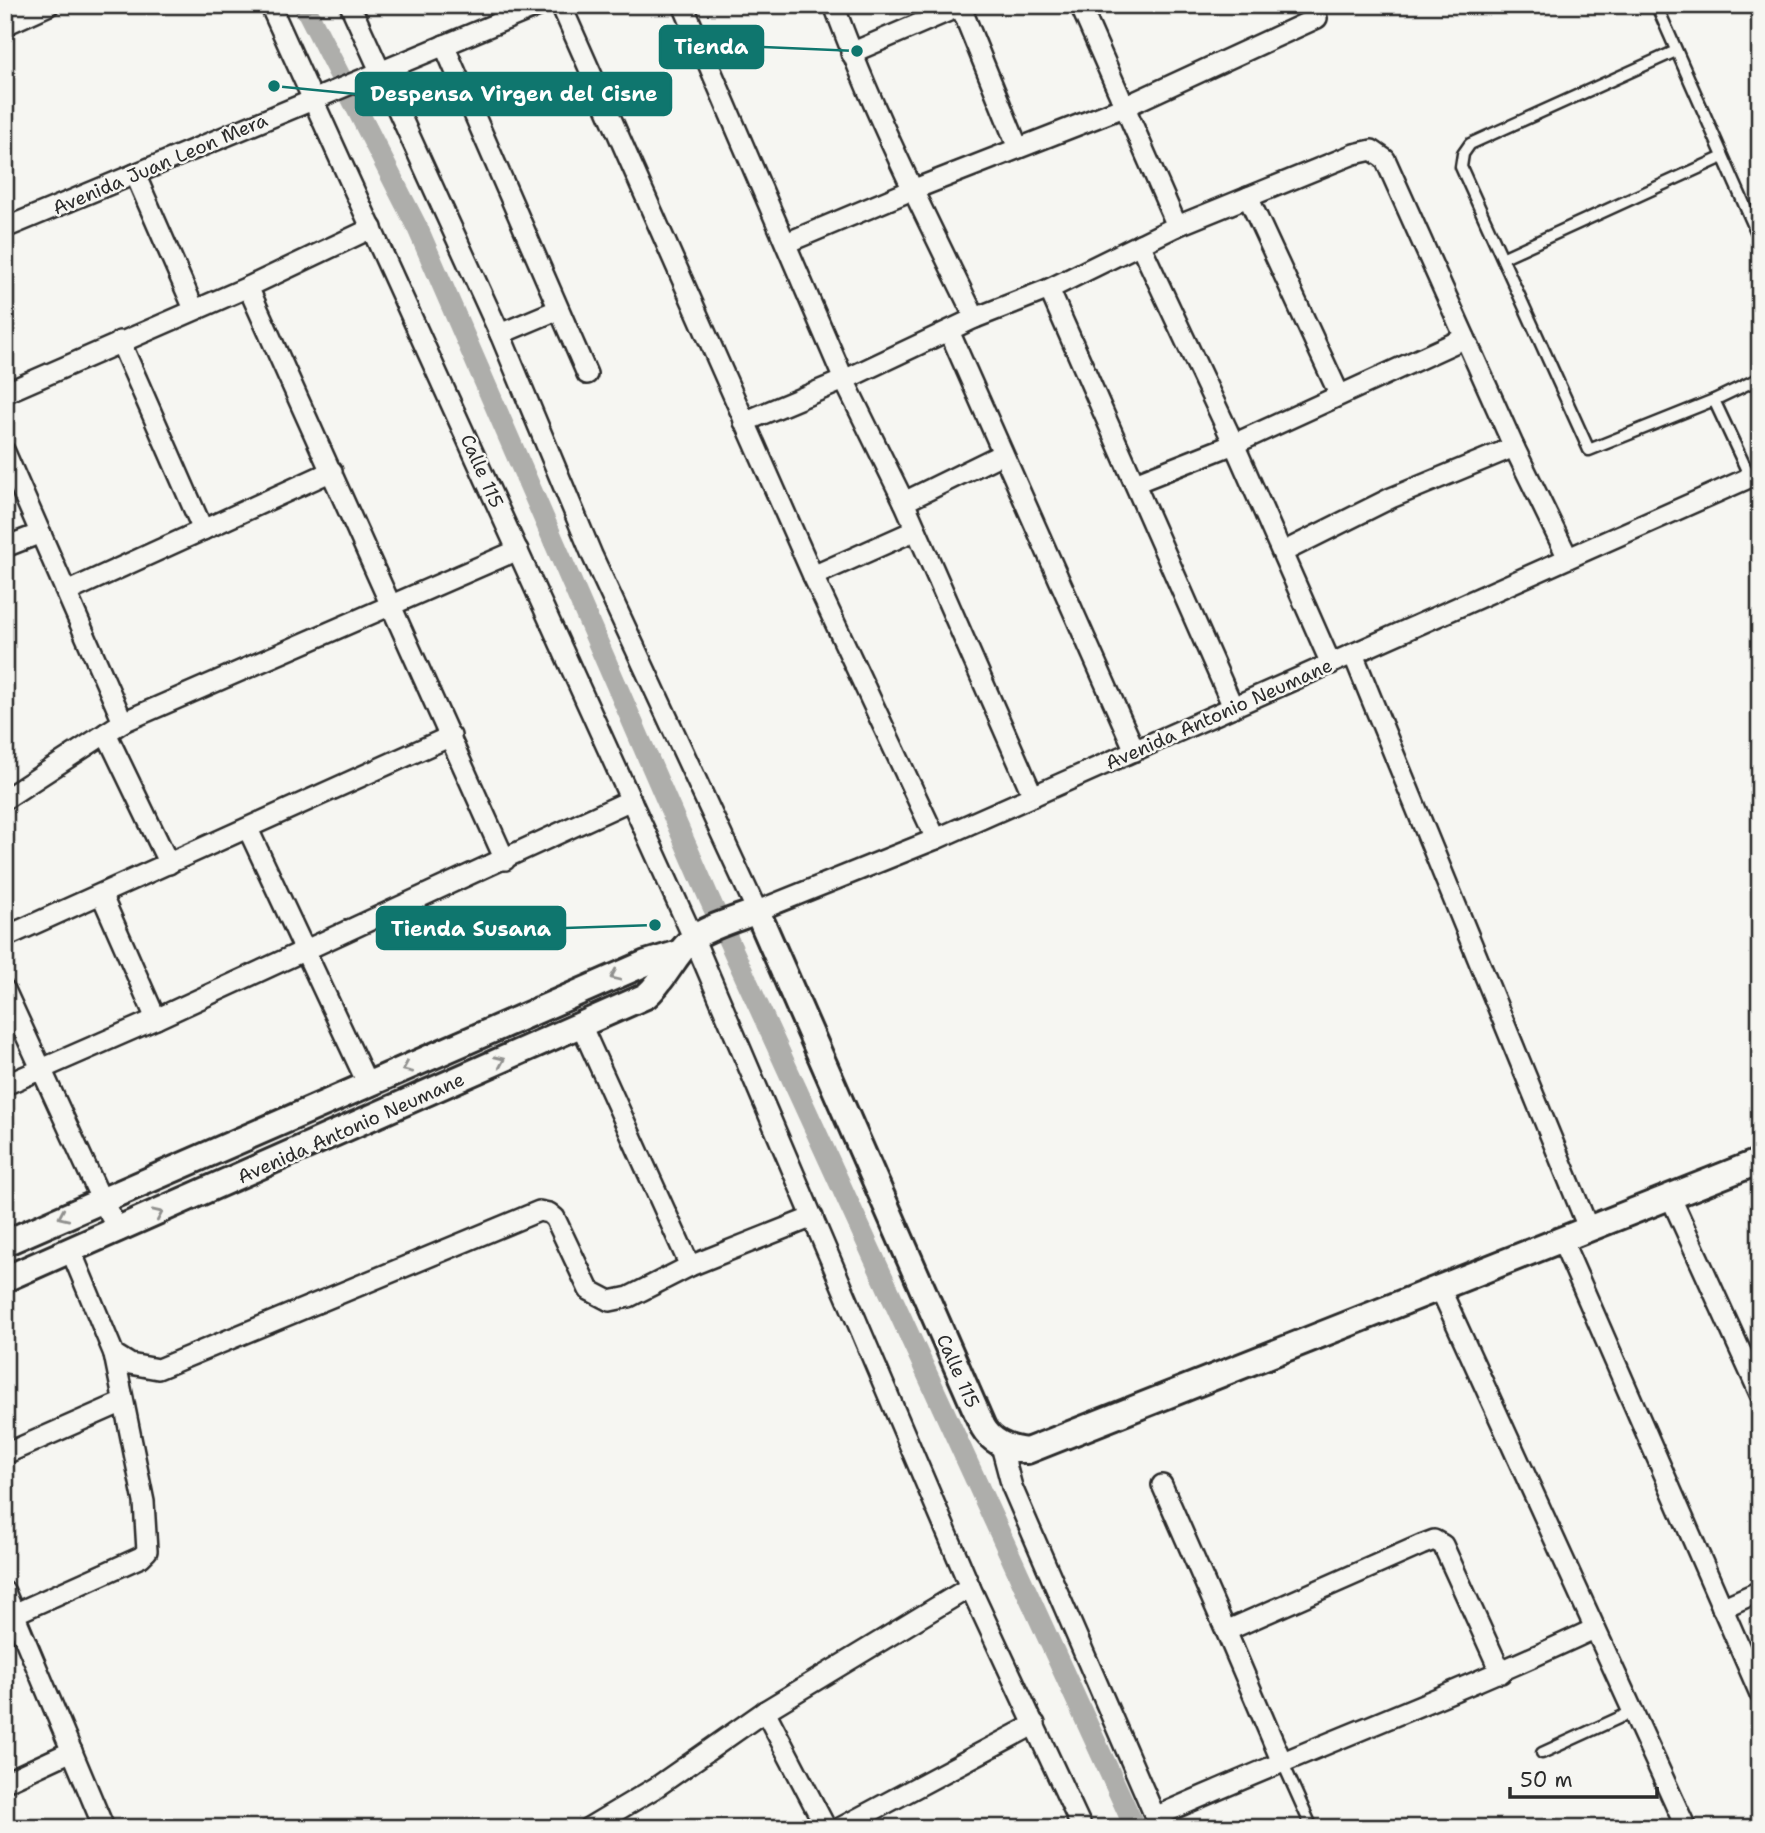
<svg xmlns="http://www.w3.org/2000/svg" width="1765" height="1833" font-family="'Shantell Sans',sans-serif">
<style>
.lines{fill:none;stroke-linecap:round;stroke-linejoin:round}
.canal{stroke:#aeaeab;stroke-width:21}
.service-casing{stroke:#2b2b2b;stroke-width:15}
.minor-casing{stroke:#2b2b2b;stroke-width:24}
.tertiary-casing{stroke:#2b2b2b;stroke-width:30}
.service{stroke:#f6f6f2;stroke-width:10}
.minor{stroke:#f6f6f2;stroke-width:19}
.tertiary{stroke:#f6f6f2;stroke-width:24}
.oneway{stroke:#90908e}
.labels{text-anchor:middle;dominant-baseline:central;stroke-width:5;stroke-linejoin:round;paint-order:stroke}
.street-label{font-size:19px;fill:#2b2b2b;stroke:#f6f6f2}
.leader{fill:none;stroke:#0f766e;stroke-width:2.5}
.callout-dot{fill:#0f766e;stroke:#f6f6f2;stroke-width:2.5}
.callout{fill:#0f766e;stroke:#0f766e;stroke-width:2.5}
.callout-label{font-size:21px;text-anchor:middle;font-weight:bold;fill:#fff}
</style>
<rect width="100%" height="100%" fill="#f6f6f2"/>
<filter id="ink" filterUnits="userSpaceOnUse"><feTurbulence type="fractalNoise" baseFrequency=".0143" numOctaves="2"/><feDisplacementMap in="SourceGraphic" scale="14" xChannelSelector="R" yChannelSelector="G"/><feConvolveMatrix kernelMatrix="1 2 1 2 8 2 1 2 1" color-interpolation-filters="sRGB"/></filter>
<g filter="url(#ink)">
<g class="lines">
<path class="canal" d="M304 5 418 229 709 898 1135 1828"/>
<defs>
<g id="service">
<path d="M1659 11 1760 240"/>
<path d="M1676 51 1470 144 1463 154 1461 167 1589 450 1714 400"/>
<path d="M1504 257 1723 157"/>
<path d="M1750 477 1714 400 1760 378"/>
<path d="M1542 1753 1634 1711"/>
<path d="M1282 1761 1312 1828"/>
</g>
<g id="minor">
<path d="M270 5 693 937 970 1587 1082 1828"/>
<path d="M350 5 500 334 592 555 757 911 936 839 1760 473"/>
<path d="M561 5 813 576 936 839"/>
<path d="M683 5 844 380 904 502 1033 796"/>
<path d="M834 5C873 113 925 215 975 318"/>
<path d="M960 5 1018 148"/>
<path d="M1080 5 1177 226"/>
<path d="M5 25 49 5"/>
<path d="M444 45 587 374"/>
<path d="M851 53 963 5"/>
<path d="M135 174 194 309"/>
<path d="M1248 197 1339 394"/>
<path d="M5 228 541 5"/>
<path d="M786 243 912 190 1124 107 1317 18"/>
<path d="M1140 244 1234 444 1331 664"/>
<path d="M248 287 505 860"/>
<path d="M1049 289 1233 707"/>
<path d="M949 331 1135 751"/>
<path d="M500 334 557 310"/>
<path d="M120 341 203 530"/>
<path d="M5 393 248 287 372 228"/>
<path d="M744 422 844 380 975 318 1049 289 1177 226 1354 154 1372 150 1385 159 1514 447 1568 558"/>
<path d="M5 452 123 722"/>
<path d="M1135 483 1234 444 1465 338"/>
<path d="M904 502 1002 454"/>
<path d="M5 547 41 533"/>
<path d="M1283 552 1391 498 1514 447"/>
<path d="M813 576 916 530"/>
<path d="M69 591 332 471"/>
<path d="M1353 654 1589 1230"/>
<path d="M106 733 169 864"/>
<path d="M5 799 123 722 518 550"/>
<path d="M248 829 368 1085"/>
<path d="M102 896 156 1019"/>
<path d="M5 937 451 736"/>
<path d="M5 990 101 1199 119 1231"/>
<path d="M581 1025 690 1266"/>
<path d="M5 1085 156 1019 631 800"/>
<path d="M1671 1198 1760 1394"/>
<path d="M1562 1240 1760 1694"/>
<path d="M71 1251 114 1354 130 1364 158 1369 539 1211 549 1213 555 1218 589 1290 610 1301 629 1297 690 1266 813 1217"/>
<path d="M1439 1286 1686 1828"/>
<path d="M1000 1442 1012 1487 1160 1828"/>
<path d="M5 1454 123 1402"/>
<path d="M1162 1485 1226 1631"/>
<path d="M5 1592 104 1828"/>
<path d="M1722 1608 1760 1591"/>
<path d="M14 1614 141 1557 147 1551 144 1502 114 1354"/>
<path d="M765 1711 826 1828"/>
<path d="M1281 1760 1226 1631 1421 1545 1434 1540 1443 1545 1501 1673"/>
<path d="M5 1782 72 1751"/>
<path d="M1155 1817C1300 1752 1450 1697 1594 1629"/>
<path d="M588 1828 655 1788 765 1711 970 1587"/>
<path d="M840 1828 1035 1724"/>
</g>
<g id="tertiary">
<path d="M5 1243 646 963 679 953"/>
<path d="M5 1279 646 996C665 980 673 957 691 940 704 928 740 918 757 911L983 1427C992 1443 1009 1449 1027 1451L1760 1161"/>
</g>
</defs>
<use href="#service" class="service-casing"/>
<use href="#minor" class="minor-casing"/>
<use href="#tertiary" class="tertiary-casing"/>
<use href="#service" class="service"/>
<use href="#minor" class="minor"/>
<use href="#tertiary" class="tertiary"/>
</g>
<defs><path id="oneway-chevron" d="M-2-3.5L2.5 0L-2 3.5" fill="none" stroke-width="1.6" stroke-linecap="round" stroke-linejoin="round" transform="scale(1.75)"/></defs>
<g class="oneway">
<use href="#oneway-chevron" transform="translate(615 976) rotate(156)"/>
<use href="#oneway-chevron" transform="translate(500 1061) rotate(-24)"/>
<use href="#oneway-chevron" transform="translate(407 1068) rotate(156)"/>
<use href="#oneway-chevron" transform="translate(158 1214) rotate(-24)"/>
<use href="#oneway-chevron" transform="translate(63 1216) rotate(156)"/>
</g>
</g>
<g class="labels">
<g class="street-label">
<text transform="translate(160 164) rotate(-23)">Avenida Juan Leon Mera</text>
<text transform="translate(482 471) rotate(66)">Calle 115</text>
<text transform="translate(1219 714) rotate(-24)">Avenida Antonio Neumane</text>
<text transform="translate(351 1128) rotate(-24)">Avenida Antonio Neumane</text>
<text transform="translate(958 1371) rotate(66)">Calle 115</text>
</g>
</g>
<path class="leader" d="M857 51L763 47M274 86L356 94M655 925L565 928"/>
<g class="callout-dot">
<circle cx="857" cy="51" r="7"/>
<circle cx="274" cy="86" r="7"/>
<circle cx="655" cy="925" r="7"/>
</g>
<g class="callout">
<rect x="660" y="26" width="103" height="42" rx="7"/>
<rect x="356" y="73" width="315" height="42" rx="7"/>
<rect x="377" y="907" width="188" height="42" rx="7"/>
</g>
<g class="callout-label">
<text x="711" y="54">Tienda</text>
<text x="514" y="101">Despensa Virgen del Cisne</text>
<text x="471" y="936">Tienda Susana</text>
</g>
<rect width="1765" height="1833" fill="none" stroke="#f6f6f2" stroke-width="28"/>
<rect x="14" y="14" width="1737" height="1805" fill="none" stroke="#2b2b2b" stroke-width="2.5" filter="url(#ink)"/>
<path d="M1510 1787v10h147v-10" fill="none" stroke="#2b2b2b" stroke-width="3.5"/>
<text x="1520" y="1787" font-size="21" fill="#2b2b2b" stroke="#f6f6f2" stroke-width="5" paint-order="stroke">50 m</text>
</svg>
